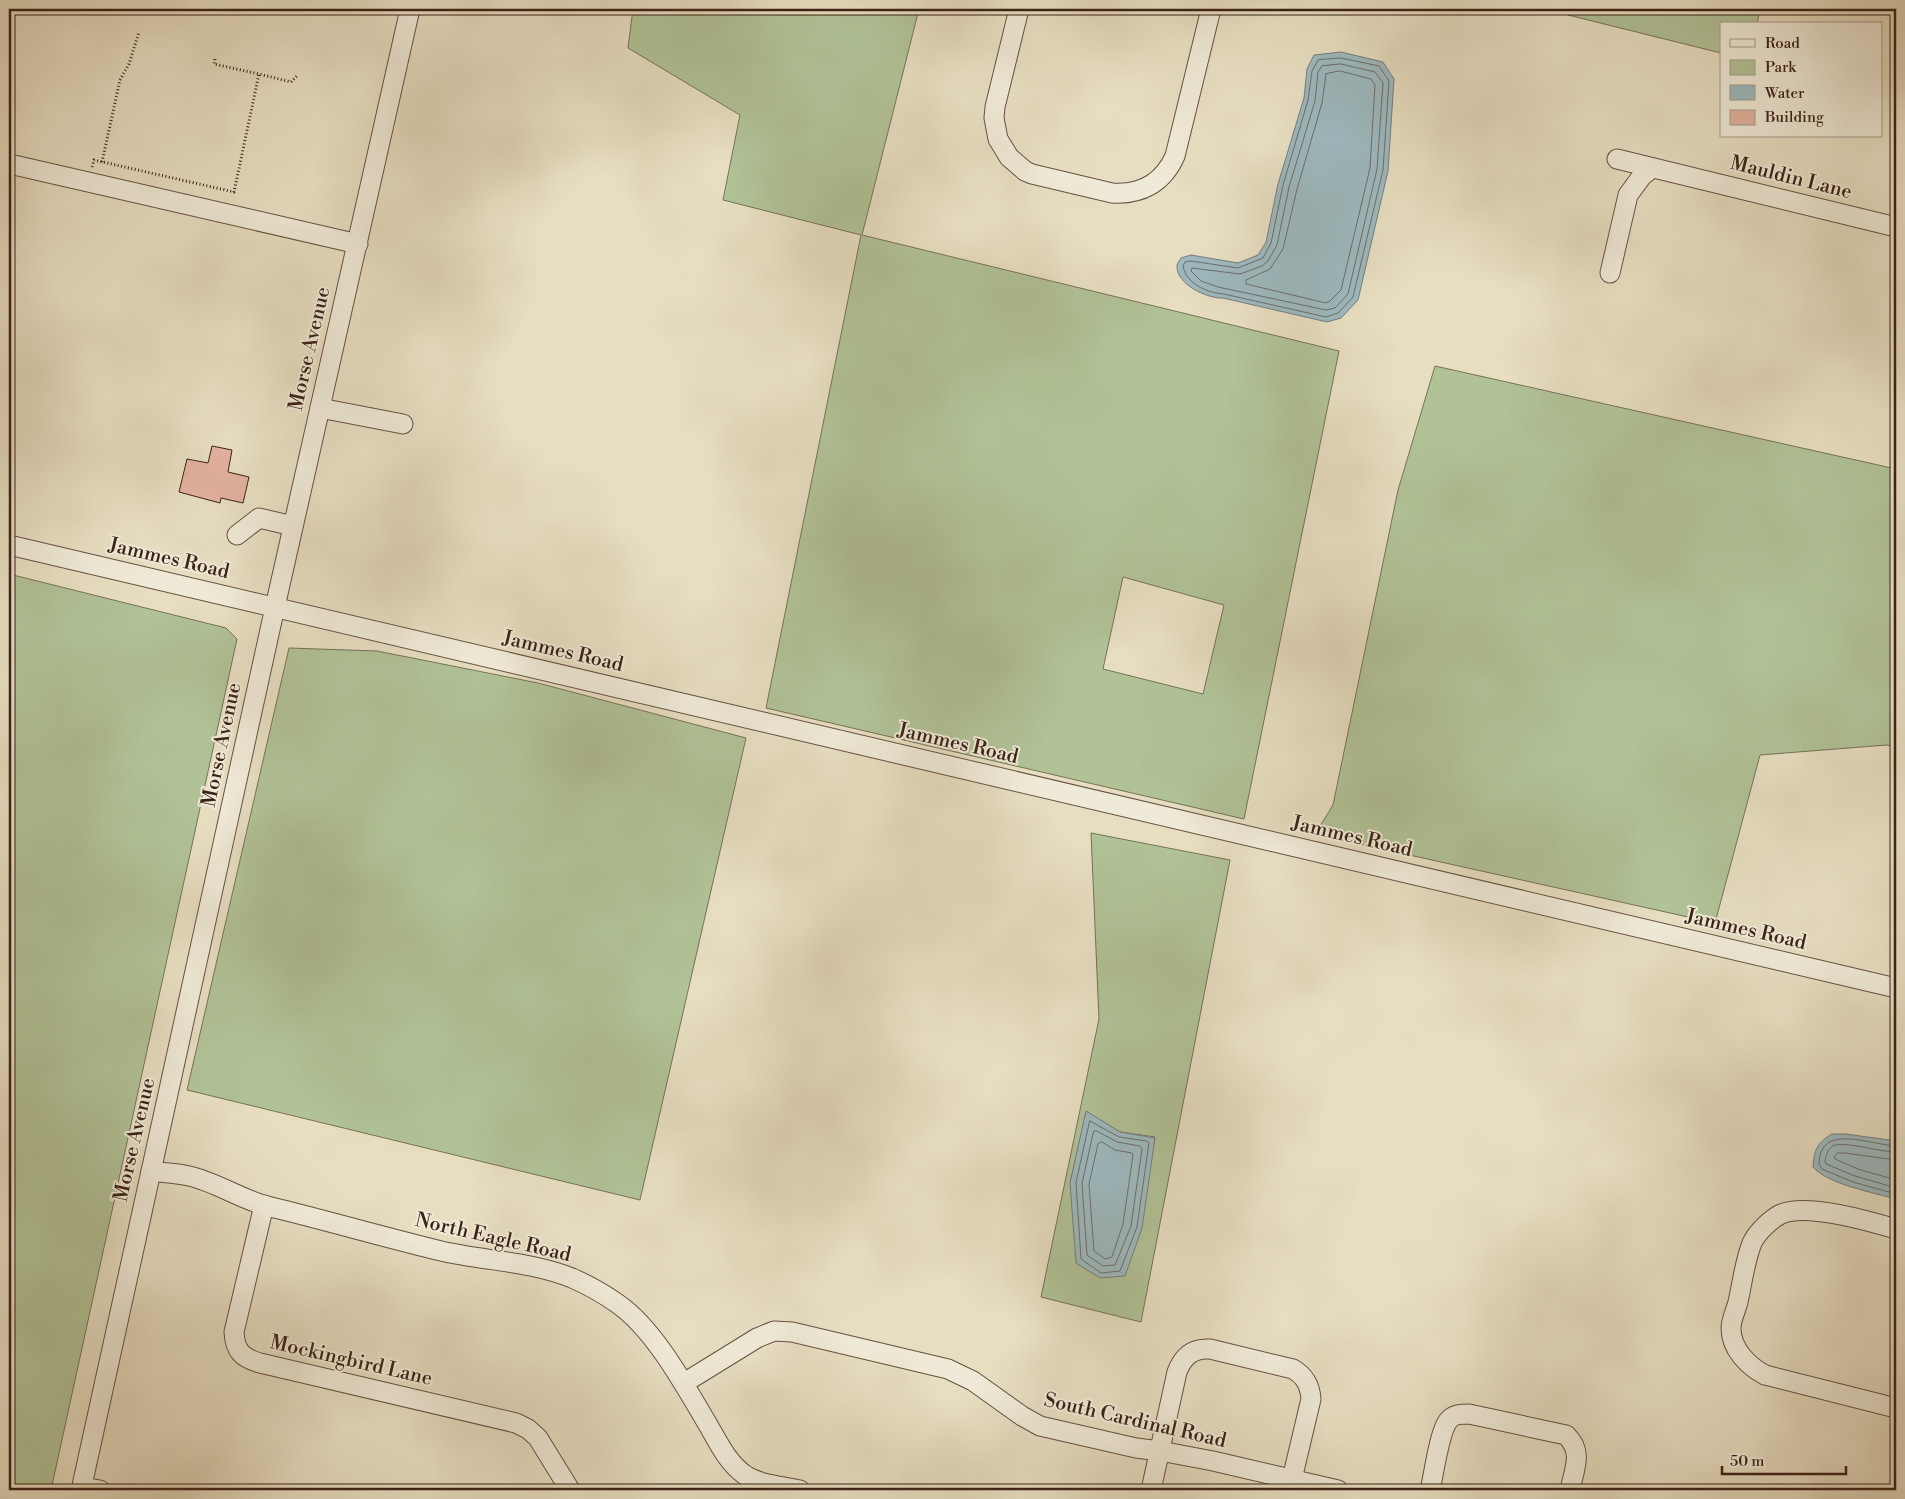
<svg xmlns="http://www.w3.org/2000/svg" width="1905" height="1499" font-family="'Libre Bodoni',serif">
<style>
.green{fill:#b1c297;stroke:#767257;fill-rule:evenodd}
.water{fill:#9db9bf;stroke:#767d7c}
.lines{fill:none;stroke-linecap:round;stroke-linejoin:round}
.shore{stroke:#6c6e6b;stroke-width:1}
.building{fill:#e2b2a0;stroke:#3b2217}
.minor-casing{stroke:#665142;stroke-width:21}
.path{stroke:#3b2217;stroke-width:3;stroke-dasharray:1 2.5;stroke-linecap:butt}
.minor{stroke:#efead7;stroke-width:19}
.labels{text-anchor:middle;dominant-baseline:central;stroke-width:4;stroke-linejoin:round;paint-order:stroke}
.street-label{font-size:20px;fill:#3b2217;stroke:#efead7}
</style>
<rect width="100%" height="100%" fill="#e7dec2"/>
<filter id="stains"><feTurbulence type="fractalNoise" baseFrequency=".004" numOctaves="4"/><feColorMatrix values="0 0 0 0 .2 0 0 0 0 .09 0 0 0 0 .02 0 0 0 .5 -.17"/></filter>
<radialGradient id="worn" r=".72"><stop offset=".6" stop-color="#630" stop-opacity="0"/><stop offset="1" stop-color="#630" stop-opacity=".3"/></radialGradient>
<g class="green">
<path d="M633 9H919L862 235 1339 351 1244 819 766 708 861 235 723 200 740 115 628 48ZM1123 577 1224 605 1203 694 1103 669Z"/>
<path d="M1544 9H1760L1757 24H1721V53Z"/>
<path d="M1435 366 1896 469V747L1887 745 1760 755 1715 923 1315 834 1333 805 1398 490Z"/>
<path d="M9 574 226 628 237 639 51 1490H9Z"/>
<path d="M289 648 377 651 538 683 746 738 640 1200 187 1090Z"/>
<path d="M1091 833 1230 860 1141 1322 1041 1297 1099 1019ZM1087 1112 1120 1132 1155 1137 1070 1183Z"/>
</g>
<g class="water">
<path d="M1341 52 1383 62 1394 79 1388 171 1358 300 1341 318 1327 322 1223 298C1208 299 1175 284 1177 265 1178 262 1180 260 1181 258L1191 255 1238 263 1258 255 1266 242 1278 184 1304 98 1307 69 1314 55Z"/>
<path d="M1086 1111 1120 1132 1155 1138 1142 1228 1125 1276 1100 1278 1076 1263 1070 1183Z"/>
<path d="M1832 1134H1846L1896 1141V1199C1875 1193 1827 1184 1813 1167 1814 1150 1817 1143 1832 1134Z"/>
</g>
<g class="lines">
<g class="shore">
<path d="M1341 58 1379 66 1389 81 1383 170 1353 297 1338 313 1326 317 1224 294C1208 293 1186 284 1183 266L1185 262 1191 261 1238 268 1263 258 1271 243 1283 185 1308 100 1312 71 1318 60Z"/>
<path d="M1341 64 1375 72 1383 83 1377 169 1348 294 1335 308 1326 310 1218 287 1201 281 1191 271 1192 268 1240 274 1262 266 1268 261 1277 245 1289 187 1315 101 1318 72 1322 66Z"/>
<path d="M1340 71 1371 79 1375 85 1370 168 1341 290 1330 301 1326 303 1246 284V280L1270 269 1283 249 1297 189 1322 103 1326 74Z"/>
<path d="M1090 1121 1119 1137 1147 1141 1149 1143 1137 1227 1120 1271 1101 1273 1081 1259 1076 1183Z"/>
<path d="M1094 1131H1097L1117 1142 1140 1146 1142 1149 1131 1226 1115 1265 1103 1266 1087 1255 1082 1184Z"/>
<path d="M1102 1142 1115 1150 1132 1153 1133 1155 1123 1224 1112 1257 1105 1259 1094 1251 1089 1184 1098 1144Z"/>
<path d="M1896 1146C1870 1145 1820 1122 1819 1164L1822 1169 1853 1182 1896 1194"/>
<path d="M1896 1152C1880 1152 1849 1142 1835 1145 1828 1147 1826 1155 1825 1161L1826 1164 1855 1176 1896 1188"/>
<path d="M1896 1160 1845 1153H1837L1834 1157 1835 1159 1858 1169 1896 1180"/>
</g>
</g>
<path class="building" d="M212 446 232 450 228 472 249 477 243 503 221 498 220 503 179 492 187 459 208 463Z"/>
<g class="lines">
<defs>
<g id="minor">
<path d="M1019 9 995 107 994 118 998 139 1009 157 1025 171 1032 174 1112 193C1141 195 1163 183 1175 156L1211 9"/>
<path d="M1617 159 1896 227"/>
<path d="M14 165 358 244"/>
<path d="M1610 273 1628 195 1642 176 1652 168"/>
<path d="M320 408 403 424"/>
<path d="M237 535 259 518 293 526"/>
<path d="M9 545 1896 988"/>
<path d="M151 1171C163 1173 176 1173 189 1176 216 1182 240 1199 267 1206 325 1220 383 1237 441 1251 484 1261 530 1261 572 1278 588 1285 604 1294 618 1304 654 1329 685 1386 707 1423 718 1442 727 1462 745 1475 760 1485 783 1486 800 1490"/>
<path d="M264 1205 234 1332C235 1351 242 1358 260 1363L516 1423 528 1429 538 1438 570 1490"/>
<path d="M1896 1229C1869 1221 1807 1203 1781 1214 1771 1219 1757 1232 1752 1243 1745 1260 1742 1284 1738 1302 1736 1310 1731 1320 1731 1328 1731 1349 1748 1366 1765 1375L1896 1408"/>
<path d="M684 1383 757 1338 774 1331 792 1332 948 1369 973 1381 1022 1416 1040 1426 1136 1448 1160 1451 1213 1461 1338 1490"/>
<path d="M82 1487 100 1490"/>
<path d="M81 1490 275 607 410 9"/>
<path d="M1151 1490 1177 1372C1183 1356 1193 1348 1210 1349L1293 1369C1305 1376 1310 1385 1311 1399L1292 1479"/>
<path d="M1430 1490C1434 1474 1439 1433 1448 1421 1453 1414 1461 1414 1469 1414L1566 1435C1584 1452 1574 1469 1570 1490"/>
</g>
</defs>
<use href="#minor" class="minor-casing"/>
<g class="path">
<path d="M215 59 214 64 259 74"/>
<path d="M102 162 120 80 129 64 139 32"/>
<path d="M92 167 94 160 234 192 259 74 291 82 298 75"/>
</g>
<use href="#minor" class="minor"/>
</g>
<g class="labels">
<g class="street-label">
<text transform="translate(1791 178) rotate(14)">Mauldin Lane</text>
<text transform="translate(310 349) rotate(-77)">Morse Avenue</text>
<text transform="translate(169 559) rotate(13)">Jammes Road</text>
<text transform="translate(563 652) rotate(13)">Jammes Road</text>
<text transform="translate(958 744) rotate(13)">Jammes Road</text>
<text transform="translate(222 745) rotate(-78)">Morse Avenue</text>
<text transform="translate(1352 837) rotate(13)">Jammes Road</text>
<text transform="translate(1746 930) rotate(13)">Jammes Road</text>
<text transform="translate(135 1140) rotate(-77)">Morse Avenue</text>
<text transform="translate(493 1238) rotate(13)">North Eagle Road</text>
<text transform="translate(351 1361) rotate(13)">Mockingbird Lane</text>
<text transform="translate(1135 1421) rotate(13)">South Cardinal Road</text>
</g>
</g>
<rect width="1905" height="1499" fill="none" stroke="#e7dec2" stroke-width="30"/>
<rect x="10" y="10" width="1885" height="1479" fill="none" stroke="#3b2217" stroke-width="2.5"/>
<rect x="15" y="15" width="1875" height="1469" fill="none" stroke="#3b2217"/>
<rect x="1720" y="22" width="162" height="115" fill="#efead7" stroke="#a79a8a"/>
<rect x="1730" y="39" width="25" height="8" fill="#efead7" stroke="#a79a8a"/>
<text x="1765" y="48" font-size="15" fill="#3b2217">Road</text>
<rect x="1730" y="60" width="25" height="15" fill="#b1c297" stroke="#a79a8a"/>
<text x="1765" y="72" font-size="15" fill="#3b2217">Park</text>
<rect x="1730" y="85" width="25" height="15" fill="#9db9bf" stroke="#a79a8a"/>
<text x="1765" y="98" font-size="15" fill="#3b2217">Water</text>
<rect x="1730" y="110" width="25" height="15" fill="#e2b2a0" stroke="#a79a8a"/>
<text x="1765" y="122" font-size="15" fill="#3b2217">Building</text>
<path d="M1722 1466v8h124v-8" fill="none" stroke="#3b2217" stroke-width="2.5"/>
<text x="1730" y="1466" font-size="15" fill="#3b2217" stroke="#efead7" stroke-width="4" paint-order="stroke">50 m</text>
<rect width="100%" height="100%" filter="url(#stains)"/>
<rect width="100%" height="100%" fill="url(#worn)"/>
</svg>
